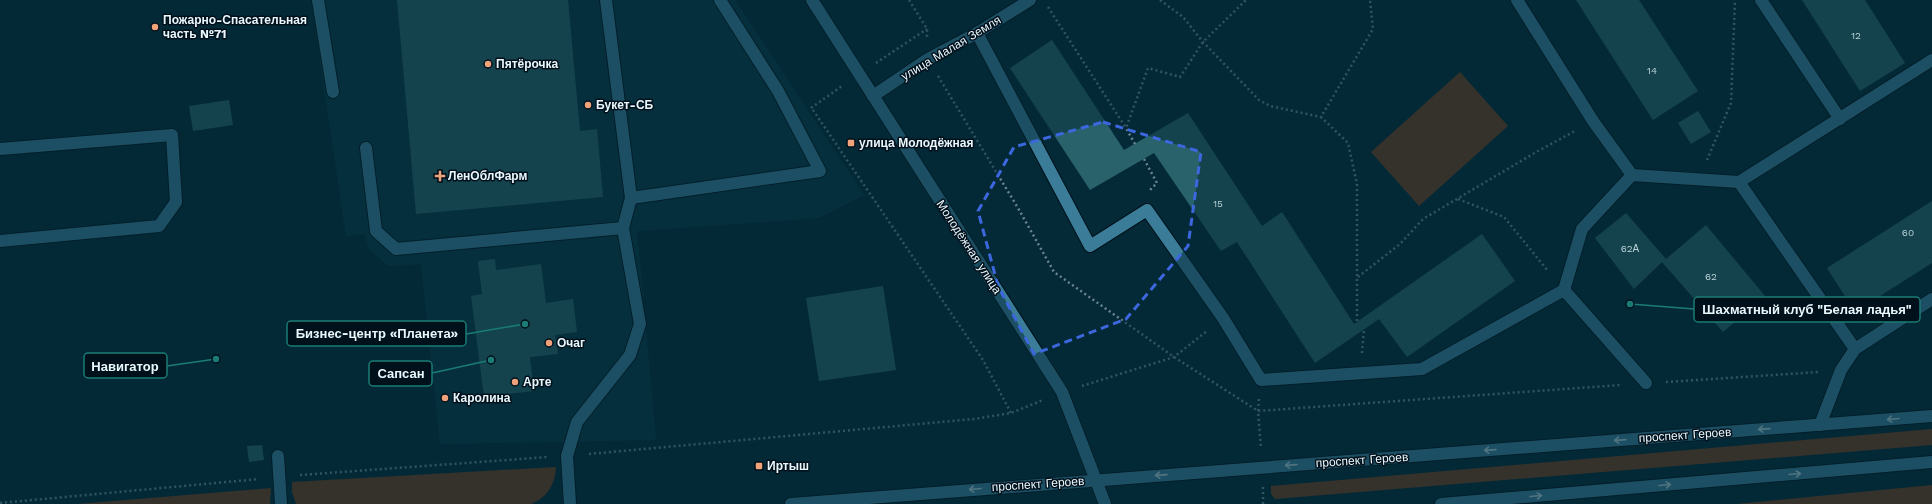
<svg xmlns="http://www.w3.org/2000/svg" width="1932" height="504" font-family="'Work Sans',sans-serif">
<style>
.built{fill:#0a3646}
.green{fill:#713b1d}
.building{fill:#29626a}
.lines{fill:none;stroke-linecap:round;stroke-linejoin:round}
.lane-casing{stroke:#001119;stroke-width:14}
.street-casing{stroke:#001119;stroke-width:14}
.secondary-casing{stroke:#001119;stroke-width:14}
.path{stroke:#6b8590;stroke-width:2.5;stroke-dasharray:2 3;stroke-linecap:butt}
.lane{stroke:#3b7d99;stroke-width:12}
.street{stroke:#3b7d99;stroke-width:12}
.secondary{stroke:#3b7d99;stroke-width:12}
.oneway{stroke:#adccda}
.marked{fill:none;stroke:#3c67de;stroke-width:3;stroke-dasharray:8 5;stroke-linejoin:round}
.poi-dot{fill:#f0a27a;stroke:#00111c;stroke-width:1.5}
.labels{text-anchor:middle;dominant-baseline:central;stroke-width:3;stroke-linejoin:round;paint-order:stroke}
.number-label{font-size:10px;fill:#bad2d8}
.poi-label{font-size:12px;font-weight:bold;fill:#eaf7fd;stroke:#00111c;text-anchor:start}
.street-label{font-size:12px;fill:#eaf7fd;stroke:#00111c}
.leader{fill:none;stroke:#1a7c75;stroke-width:1.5}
.callout-dot{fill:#1a7c75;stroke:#00111c;stroke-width:1.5}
.callout{fill:#00111c;stroke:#1a7c75;stroke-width:1.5}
.callout-label{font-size:13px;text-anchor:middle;font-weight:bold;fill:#eaf7fd}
</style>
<rect width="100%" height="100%" fill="#042937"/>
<path class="built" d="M311 0H735L864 195 819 218 637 231 656 440 440 444 421 264 388 266 368 248 365 234 346 236Z"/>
<g class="green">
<path d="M1460 72 1508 126 1419 206 1371 152Z"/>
<path d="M1932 429V445L1275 499 1271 494V486Z"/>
<path d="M556 467C555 484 548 497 531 504H296L292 492V482Z"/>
<path d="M1932 485V504H1736Z"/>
<path d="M271 488 270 504H77Z"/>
</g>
<g class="building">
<path d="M397 0H568L580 131 597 129 603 197 416 214Z"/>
<path d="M1576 0H1639L1698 91 1653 120Z"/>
<path d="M1802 0H1865L1905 63 1860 91Z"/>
<path d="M1052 40 1124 150 1188 113 1262 226 1282 212 1354 324 1482 234 1515 281 1407 357 1379 319 1315 363 1237 242 1221 251 1154 153 1090 190 1010 68Z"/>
<path d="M229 100 233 125 193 131 189 106Z"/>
<path d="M1698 111 1711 132 1691 144 1678 123Z"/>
<path d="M1932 201V263L1855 312 1827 268Z"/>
<path d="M1626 213 1666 259 1706 225 1765 296 1723 332 1662 262 1634 289 1595 238Z"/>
<path d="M495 259 496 270 541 264 546 303 573 299 577 332 555 335 558 354 530 357 534 391 484 397 471 296 482 294 478 261Z"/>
<path d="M883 286 896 370 819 381 806 298Z"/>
<path d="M262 445 264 460 249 462 247 446Z"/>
</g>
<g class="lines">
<defs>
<g id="lane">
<path d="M318 0 333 92"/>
<path d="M1517 0 1593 121 1632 175"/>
<path d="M1761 0 1840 119"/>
<path d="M977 33 1090 246 1147 210 1223 318 1261 380 1422 369 1564 290 1582 229 1632 175"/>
<path d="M366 148 376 231 396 249 623 228"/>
<path d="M0 149 172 135 176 202 159 226 0 241"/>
<path d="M1632 175 1739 182 1932 60"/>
<path d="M1739 182 1855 349"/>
<path d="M631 198 820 171 778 91 720 0"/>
<path d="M1564 290 1646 383"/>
<path d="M1820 425 1841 370 1855 349 1932 299"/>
<path d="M278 456 281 504"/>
<path d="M570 504 567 456 577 422 630 355 640 324 623 228 631 198 606 0"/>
</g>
<g id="street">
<path d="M812 0 1062 392 1105 504"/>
<path d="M873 96 928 59 977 33 1030 0"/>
</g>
<g id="secondary">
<path d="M791 504 1932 416"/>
<path d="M1441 504 1932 462"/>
</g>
</defs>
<use href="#lane" class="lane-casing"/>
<use href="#street" class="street-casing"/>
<use href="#secondary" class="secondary-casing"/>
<g class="path">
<path d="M909 0 927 29V37"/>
<path d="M1160 0 1183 17 1203 42 1259 100 1270 106 1321 117"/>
<path d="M1048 7 1126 128"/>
<path d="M876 63 927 29"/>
<path d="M938 76 1018 208 1054 272 1174 357 1258 411 1621 385"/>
<path d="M811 108 842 86"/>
<path d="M813 110 983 360 1011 413"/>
<path d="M1135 144 1126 128 1148 68 1180 77 1203 42 1246 0"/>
<path d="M1144 159 1157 183 1150 190"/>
<path d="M1707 160 1731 103 1735 0"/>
<path d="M1458 199 1504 217 1548 271"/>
<path d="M1358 277 1400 244 1423 219 1538 151 1575 131"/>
<path d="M1357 321V184L1348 143 1321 117 1373 29 1370 0"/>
<path d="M1362 353 1364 329"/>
<path d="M1666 382 1819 372"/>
<path d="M1082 386 1174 357 1207 331"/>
<path d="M1259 399 1258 411 1261 448"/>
<path d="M589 454 974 419 1011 413 1043 400"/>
<path d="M300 475 548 457"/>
<path d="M1263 487V504"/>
<path d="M0 503 259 479"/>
</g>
<use href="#lane" class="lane"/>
<use href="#street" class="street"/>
<use href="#secondary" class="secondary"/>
</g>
<defs><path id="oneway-shaft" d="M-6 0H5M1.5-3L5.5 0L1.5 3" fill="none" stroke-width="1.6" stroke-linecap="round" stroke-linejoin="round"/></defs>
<g class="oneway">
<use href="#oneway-shaft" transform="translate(1893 419) rotate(175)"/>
<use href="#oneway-shaft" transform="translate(1764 429) rotate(176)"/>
<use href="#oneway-shaft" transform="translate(1620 440) rotate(176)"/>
<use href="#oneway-shaft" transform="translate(1490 450) rotate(176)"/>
<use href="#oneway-shaft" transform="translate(1291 465) rotate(176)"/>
<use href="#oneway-shaft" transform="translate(1795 474) rotate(-5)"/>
<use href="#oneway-shaft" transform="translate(1161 475) rotate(176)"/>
<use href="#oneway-shaft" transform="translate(1665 485) rotate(-5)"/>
<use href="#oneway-shaft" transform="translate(975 489) rotate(175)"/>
<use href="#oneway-shaft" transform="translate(1536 496) rotate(-5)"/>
</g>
<path d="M0 0H1932V504H0ZM1103 122 1201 152 1188 246 1126 319 1034 354 998 286 978 211 1014 147Z" fill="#042937" fill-opacity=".55" fill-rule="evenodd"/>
<path class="marked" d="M1103 122 1201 152 1188 246 1126 319 1034 354 998 286 978 211 1014 147Z"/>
<g class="poi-dot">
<circle cx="155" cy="27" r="4"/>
<circle cx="488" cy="64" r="4"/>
<circle cx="588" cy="105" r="4"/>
<rect x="847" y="139" width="8" height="8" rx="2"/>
<path d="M438 170h4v4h4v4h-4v4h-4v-4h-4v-4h4z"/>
<circle cx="549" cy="343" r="4"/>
<circle cx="515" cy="382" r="4"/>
<circle cx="445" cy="398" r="4"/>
<rect x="755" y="462" width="8" height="8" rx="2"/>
</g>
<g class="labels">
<g class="number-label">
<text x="1856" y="35">12</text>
<text x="1652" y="70">14</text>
<text x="1218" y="203">15</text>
<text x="1908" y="232">60</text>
<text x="1630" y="248">62А</text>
<text x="1711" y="276">62</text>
</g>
<g class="poi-label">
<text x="163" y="20">Пожарно-Спасательная<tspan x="163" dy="14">часть №71</tspan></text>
<text x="496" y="64">Пятёрочка</text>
<text x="596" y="105">Букет-СБ</text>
<text x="859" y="143">улица Молодёжная</text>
<text x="448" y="176">ЛенОблФарм</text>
<text x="557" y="343">Очаг</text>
<text x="523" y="382">Арте</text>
<text x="453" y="398">Каролина</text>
<text x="767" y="466">Иртыш</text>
</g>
<g class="street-label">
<text transform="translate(951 48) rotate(-31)">улица Малая Земля</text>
<text transform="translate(969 247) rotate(57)">Молодёжная улица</text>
<text transform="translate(1685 435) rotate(-4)">проспект Героев</text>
<text transform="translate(1362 460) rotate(-4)">проспект Героев</text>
<text transform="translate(1038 484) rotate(-4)">проспект Героев</text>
</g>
</g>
<path class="leader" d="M1630 304L1694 309M525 324L466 334M216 359L167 366M491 360L432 373"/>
<g class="callout-dot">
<circle cx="1630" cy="304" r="4"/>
<circle cx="525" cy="324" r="4"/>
<circle cx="216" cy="359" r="4"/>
<circle cx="491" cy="360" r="4"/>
</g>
<g class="callout">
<rect x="1694" y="297" width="226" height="25" rx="4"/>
<rect x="287" y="321" width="179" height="25" rx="4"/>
<rect x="84" y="353" width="83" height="25" rx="4"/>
<rect x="369" y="361" width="63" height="25" rx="4"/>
</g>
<g class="callout-label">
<text x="1807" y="314">Шахматный клуб "Белая ладья"</text>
<text x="377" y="338">Бизнес-центр «Планета»</text>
<text x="125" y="371">Навигатор</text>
<text x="401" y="378">Сапсан</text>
</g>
</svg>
